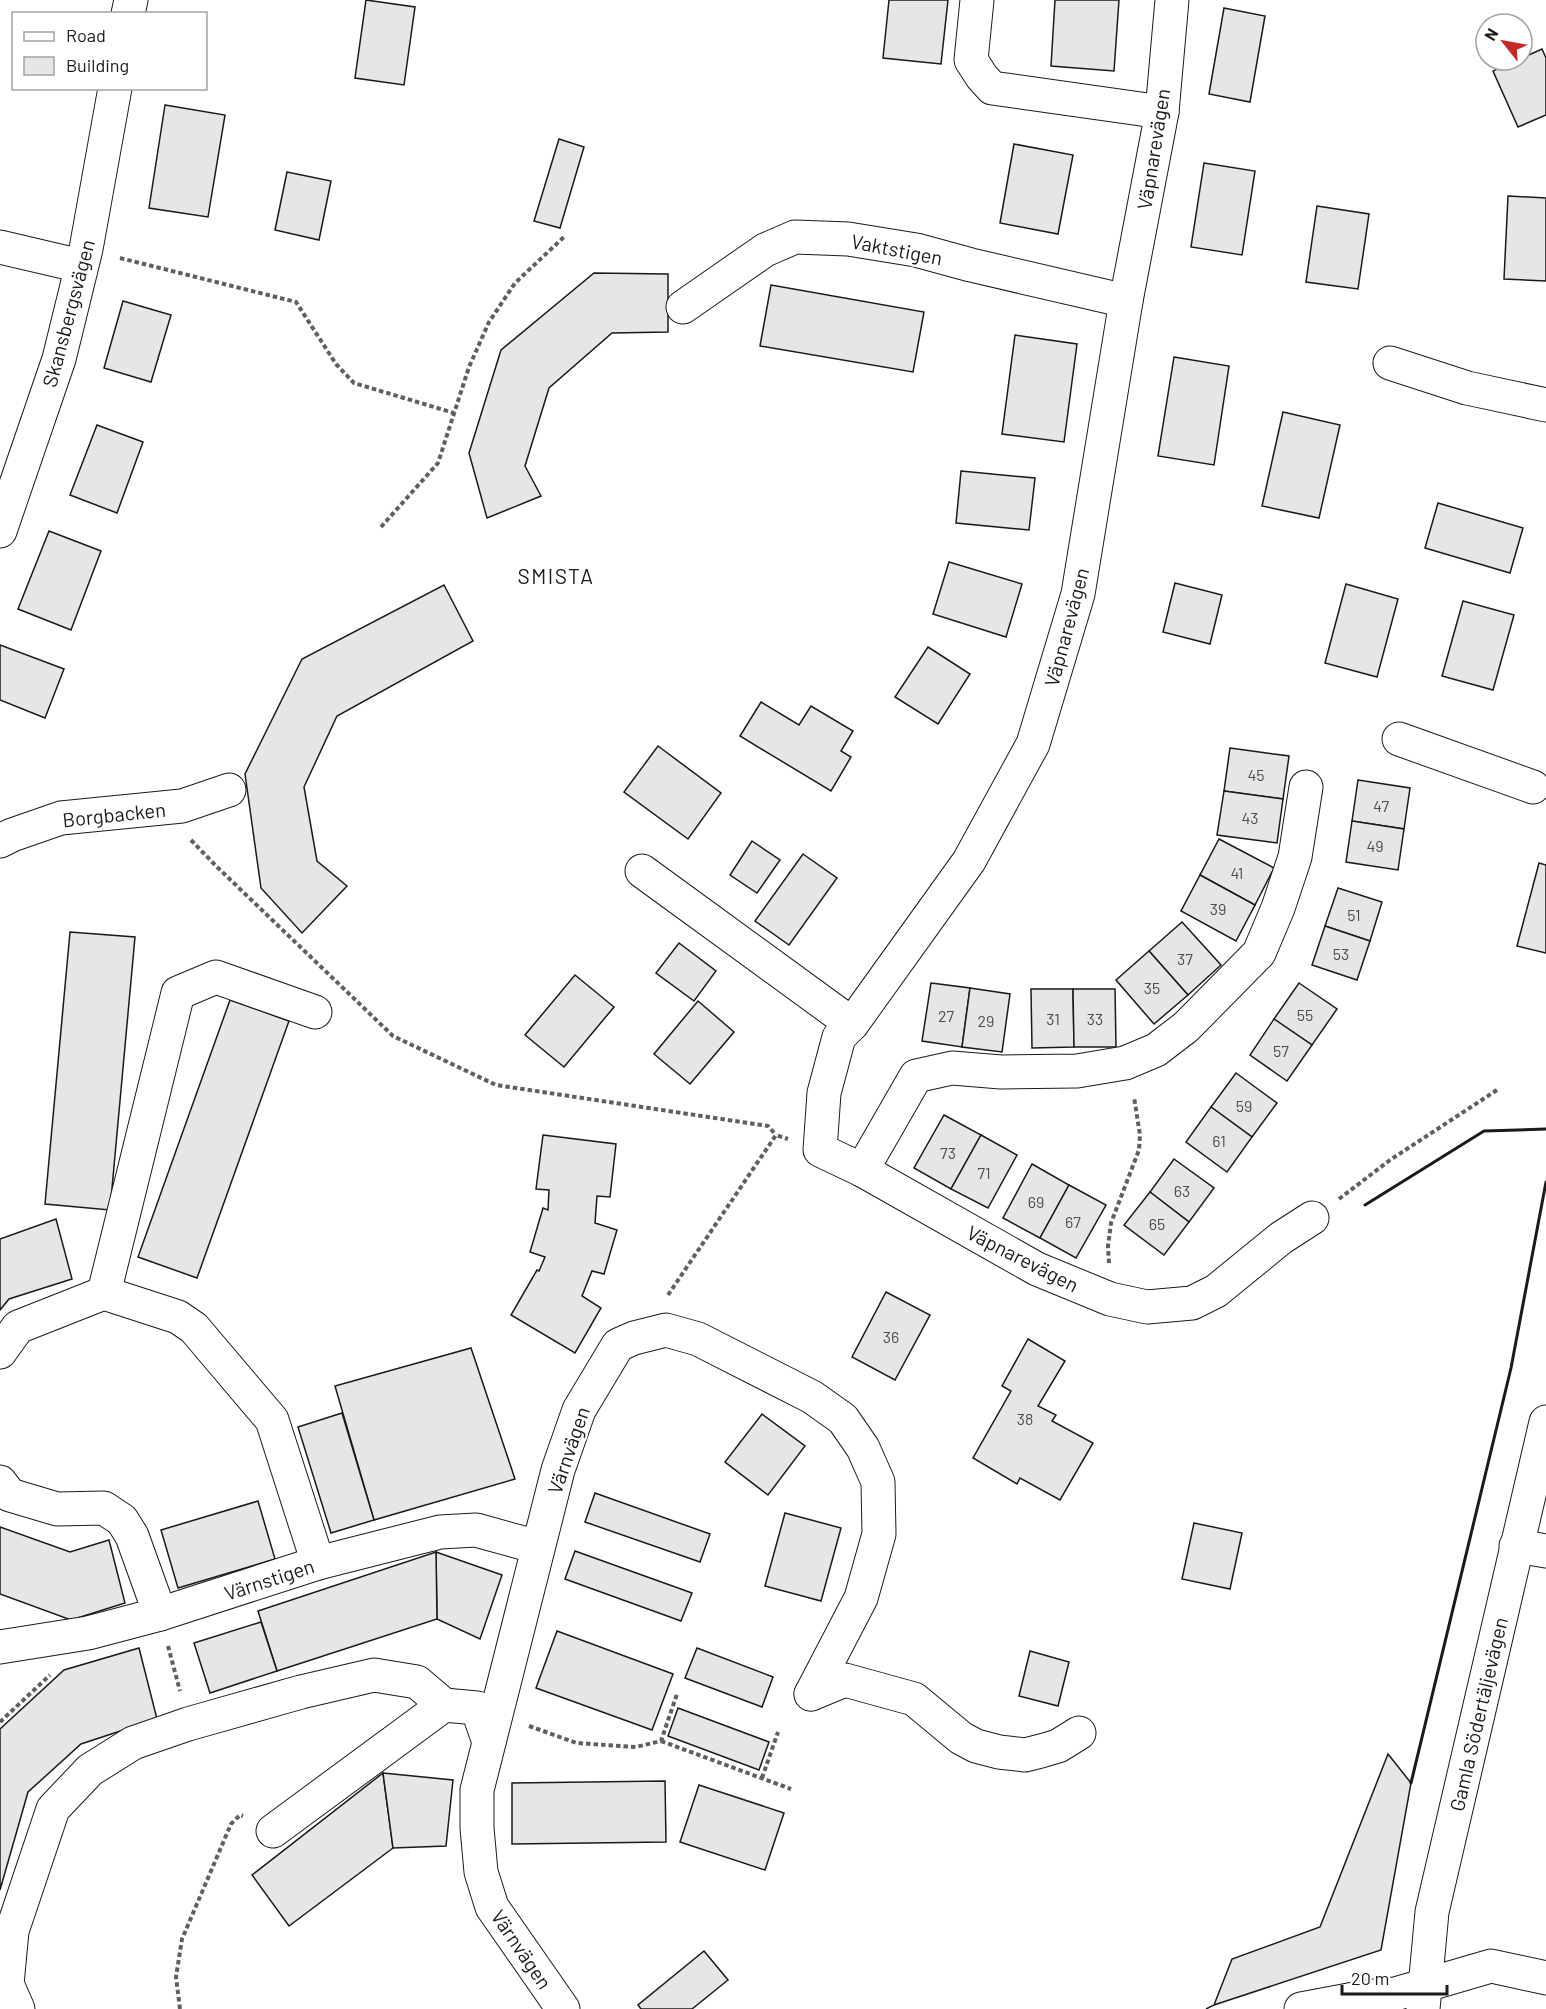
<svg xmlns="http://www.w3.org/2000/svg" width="1546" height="2009" font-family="Barlow,sans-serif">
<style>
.building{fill:#e6e6e6;stroke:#1a1a1a;stroke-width:1.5}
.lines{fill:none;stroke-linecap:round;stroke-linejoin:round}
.minor-casing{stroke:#1a1a1a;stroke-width:35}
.path{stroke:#5f5f5f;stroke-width:4;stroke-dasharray:4.5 3;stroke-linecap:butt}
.minor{stroke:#fff;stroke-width:33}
.fence{stroke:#1a1a1a;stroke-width:1.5;stroke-dasharray:8 3;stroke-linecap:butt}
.wall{stroke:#1a1a1a;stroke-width:3}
.labels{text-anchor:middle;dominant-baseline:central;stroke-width:4.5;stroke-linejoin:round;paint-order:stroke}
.number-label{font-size:16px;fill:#4d4d4d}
.street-label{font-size:20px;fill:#1a1a1a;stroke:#fff}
.neighbourhood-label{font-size:21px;letter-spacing:1.5px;fill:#1a1a1a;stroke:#fff}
</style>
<rect width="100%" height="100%" fill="#fff"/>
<g class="building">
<path d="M366 0 415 7 404 85 355 78Z"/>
<path d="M889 0H948L941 64 883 58Z"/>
<path d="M1055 0H1119L1114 71 1051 66Z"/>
<path d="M1224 8 1265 16 1250 102 1209 94Z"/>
<path d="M1542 49 1546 58V115L1518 127 1493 71 1517 60H1522V58Z"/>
<path d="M165 105 225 115 208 217 149 208Z"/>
<path d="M559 139 584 147 560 228 534 221Z"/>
<path d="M1014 144 1073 155 1058 234 1000 223Z"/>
<path d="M1204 163 1255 171 1242 255 1191 247Z"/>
<path d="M287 172 331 181 319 240 275 230Z"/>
<path d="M1508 196 1546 198V281L1504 279Z"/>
<path d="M1317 206 1369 214 1358 289 1306 282Z"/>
<path d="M594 273 668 274V332L612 333 549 388 525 466 541 496 487 518 469 453 501 350Z"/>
<path d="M771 285 924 312 913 372 760 346Z"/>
<path d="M123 301 171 315 151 382 104 368Z"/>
<path d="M1015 335 1077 344 1064 442 1002 434Z"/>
<path d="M1174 357 1229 366 1214 465 1158 456Z"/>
<path d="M1283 412 1340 425 1319 518 1262 506Z"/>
<path d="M97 425 143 442 117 513 70 495Z"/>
<path d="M961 471 1035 478 1029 530 956 523Z"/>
<path d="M1438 503 1523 528 1510 573 1425 548Z"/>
<path d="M49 531 101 551 71 630 18 609Z"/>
<path d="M949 562 1022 584 1006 637 933 614Z"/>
<path d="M1175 583 1222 595 1210 644 1163 632Z"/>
<path d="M1346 584 1398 599 1377 677 1325 663Z"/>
<path d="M444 585 473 641 337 716 304 787 317 861 347 886 302 933 261 888 245 774 302 659Z"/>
<path d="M1463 601 1514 615 1493 690 1442 676Z"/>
<path d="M0 645 64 669 45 718 0 700Z"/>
<path d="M928 647 970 674 938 724 895 697Z"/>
<path d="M761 702 799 725 811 706 853 731 841 751 851 757 831 791 740 736Z"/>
<path d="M658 746 721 793 688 839 624 792Z"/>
<path d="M1230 748 1289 756 1283 799 1224 791Z"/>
<path d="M1358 780 1410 788 1404 829 1352 821Z"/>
<path d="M1224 791 1283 799 1277 843 1217 835Z"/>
<path d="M1352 821 1404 829 1398 870 1346 862Z"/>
<path d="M1219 839 1274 868 1255 905 1200 875Z"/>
<path d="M752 841 780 860 757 893 730 875Z"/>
<path d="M803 854 837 878 789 945 755 921Z"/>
<path d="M1539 863 1546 865V953L1517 946Z"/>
<path d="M1200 875 1255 905 1236 941 1181 911Z"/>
<path d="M1338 888 1382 902 1370 941 1325 926Z"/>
<path d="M1182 922 1221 965 1188 995 1149 951Z"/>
<path d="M1325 926 1370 941 1357 980 1312 965Z"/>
<path d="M70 932 135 937 110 1210 45 1204Z"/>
<path d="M679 943 716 971 694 1001 656 973Z"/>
<path d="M1149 951 1188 995 1154 1024 1116 980Z"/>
<path d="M575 975 614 1007 564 1067 525 1035Z"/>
<path d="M931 983 970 988 962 1047 922 1041Z"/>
<path d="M1299 983 1337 1009 1312 1045 1274 1019Z"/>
<path d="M970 988 1010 994 1002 1052 962 1047Z"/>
<path d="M1031 989H1073L1074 1047 1032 1048Z"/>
<path d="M1073 989H1115L1116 1047H1074Z"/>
<path d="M230 1000 289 1021 197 1278 138 1257Z"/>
<path d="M698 1001 734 1032 690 1084 654 1054Z"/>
<path d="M1274 1019 1312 1045 1287 1081 1250 1055Z"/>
<path d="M1236 1073 1277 1103 1252 1137 1211 1107Z"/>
<path d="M1211 1107 1252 1137 1227 1172 1186 1142Z"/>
<path d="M944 1115 981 1135 951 1189 914 1168Z"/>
<path d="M543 1135 616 1144 610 1197 597 1196 595 1223 617 1230 604 1274 592 1271 582 1296 601 1308 575 1353 511 1315 537 1270 539 1271 545 1257 530 1252 543 1208 548 1210 549 1190 536 1189Z"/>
<path d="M981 1135 1017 1155 988 1208 951 1189Z"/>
<path d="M1174 1159 1214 1188 1189 1222 1150 1192Z"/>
<path d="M1032 1164 1069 1185 1040 1238 1003 1218Z"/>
<path d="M1069 1185 1106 1205 1076 1258 1040 1238Z"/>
<path d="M1150 1192 1189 1222 1164 1255 1124 1225Z"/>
<path d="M56 1219 72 1279 9 1299 0 1310V1239Z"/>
<path d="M886 1292 930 1315 895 1380 852 1357Z"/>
<path d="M1028 1339 1065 1361 1038 1406 1056 1415 1052 1421 1093 1443 1060 1500 1020 1478 1017 1484 973 1458 1011 1391 1002 1386Z"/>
<path d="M471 1348 515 1479 374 1520 335 1386Z"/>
<path d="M342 1413 374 1520 331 1533 298 1427Z"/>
<path d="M762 1414 805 1446 768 1495 725 1462Z"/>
<path d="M595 1493 710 1534 700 1562 585 1522Z"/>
<path d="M258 1501 275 1559 178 1588 161 1530Z"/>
<path d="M785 1513 841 1528 821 1601 765 1586Z"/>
<path d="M1194 1523 1242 1533 1230 1589 1182 1579Z"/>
<path d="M0 1527 70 1552 109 1540 125 1603 71 1620 0 1594Z"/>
<path d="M575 1551 692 1593 681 1621 565 1579Z"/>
<path d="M436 1552 502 1575 480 1639 437 1619Z"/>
<path d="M436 1552 437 1619 277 1671 258 1611Z"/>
<path d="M261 1622 277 1671 210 1693 194 1643Z"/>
<path d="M557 1631 673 1674 652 1730 536 1688Z"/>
<path d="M139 1648 157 1719 81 1744 28 1792 0 1890V1729L64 1670Z"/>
<path d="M697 1648 773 1677 762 1707 685 1678Z"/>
<path d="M1030 1651 1069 1662 1058 1706 1019 1696Z"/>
<path d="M678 1708 769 1742 759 1770 668 1736Z"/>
<path d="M1388 1754 1411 1783 1381 1950 1214 2005 1232 1959 1320 1927Z"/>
<path d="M383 1773 393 1848 289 1926 252 1875Z"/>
<path d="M383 1773 453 1780 446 1846 393 1848Z"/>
<path d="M665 1781 666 1842 512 1844V1783Z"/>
<path d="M699 1785 784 1813 765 1870 680 1842Z"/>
<path d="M704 1951 728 1980 692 2009H641L638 2005Z"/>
</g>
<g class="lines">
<defs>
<g id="minor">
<path d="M977 0 971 60 982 77 992 88 1162 112"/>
<path d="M1172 0 1162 112 1126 301 1078 594 1033 744 969 861 852 1024 839 1037 824 1093 820 1150 862 1170 1037 1269 1110 1299 1147 1307 1192 1303 1216 1291 1281 1238 1312 1218"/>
<path d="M128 14 131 0"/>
<path d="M0 247 81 266"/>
<path d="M683 307 765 250 795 237 848 239 916 250 971 265 1126 301"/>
<path d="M1390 363 1467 388 1546 405"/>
<path d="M0 531 59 359 86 249 115 88"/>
<path d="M1399 739 1533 787"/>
<path d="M0 841 12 835 61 818 182 806 229 790"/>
<path d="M642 871 852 1024"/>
<path d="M862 1170 916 1076 952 1068 1001 1072 1077 1071 1125 1063 1156 1050 1186 1027 1259 953 1278 908 1295 857 1306 787"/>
<path d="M104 1293 178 993 216 977 315 1012"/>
<path d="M0 1352 18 1327 104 1293 178 1317 194 1328 272 1420 318 1563"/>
<path d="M0 1482 10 1495 57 1509 104 1508 122 1520 132 1536 160 1614"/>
<path d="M1516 1546 1546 1551"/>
<path d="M0 1647 88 1633 160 1614 318 1563 440 1532 476 1530 538 1547"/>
<path d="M811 1694 845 1680 914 1699 961 1738 976 1746 999 1752 1025 1755 1041 1751 1058 1746 1079 1733"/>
<path d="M273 1831 444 1705 477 1708 489 1742"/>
<path d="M18 2009 7 1984 12 1931 53 1809 90 1770 133 1743 188 1724 301 1692 374 1675 417 1682 444 1705"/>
<path d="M563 2009 492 1907 481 1872 477 1828V1790L558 1470 579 1410 618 1345 634 1338 666 1330 698 1339 812 1397 843 1419 863 1448 878 1482 879 1534 861 1598 811 1694"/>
<path d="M1301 2009 1365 1997 1395 1994 1491 1966 1546 1978"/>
<path d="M1423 2009 1432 1912 1546 1422"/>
</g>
</defs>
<use href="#minor" class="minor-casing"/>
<g class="path">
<path d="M120 258 296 302 336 364 354 383 454 413"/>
<path d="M381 527 438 463 469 367 489 322 515 283 565 236"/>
<path d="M191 840 215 865 393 1036 496 1085 768 1126 776 1135"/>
<path d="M1339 1199 1390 1160 1497 1090"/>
<path d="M1109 1263 1108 1246 1111 1223 1139 1150 1140 1135 1134 1097"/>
<path d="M668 1295 776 1135 788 1139"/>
<path d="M168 1646 180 1691"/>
<path d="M0 1722 50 1675"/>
<path d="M529 1726 577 1743 636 1747 661 1741 677 1694"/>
<path d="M661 1741 791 1789"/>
<path d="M762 1778 778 1732"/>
<path d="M180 2009 176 1977 182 1939 231 1824 240 1815 243 1816"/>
</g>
<use href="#minor" class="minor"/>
<path class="fence" d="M1206 2009 1214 2005"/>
<g class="wall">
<path d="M1365 1205 1484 1131 1546 1129"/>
<path d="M1411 1783 1511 1368 1546 1182"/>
</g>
</g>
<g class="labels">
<g class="number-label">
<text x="1256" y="774">45</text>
<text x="1381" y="805">47</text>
<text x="1250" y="817">43</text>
<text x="1375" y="845">49</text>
<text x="1237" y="872">41</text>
<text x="1218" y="908">39</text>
<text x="1354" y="914">51</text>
<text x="1341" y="953">53</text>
<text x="1185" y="958">37</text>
<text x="1152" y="987">35</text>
<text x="1305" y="1014">55</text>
<text x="946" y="1015">27</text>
<text x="1053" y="1018">31</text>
<text x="1095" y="1018">33</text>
<text x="986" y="1020">29</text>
<text x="1281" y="1050">57</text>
<text x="1244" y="1105">59</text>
<text x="1219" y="1140">61</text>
<text x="948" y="1152">73</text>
<text x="984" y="1172">71</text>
<text x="1182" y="1190">63</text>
<text x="1036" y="1201">69</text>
<text x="1073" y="1221">67</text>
<text x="1157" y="1223">65</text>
<text x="891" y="1336">36</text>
<text x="1025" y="1418">38</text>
</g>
<g class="street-label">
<text transform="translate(1153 149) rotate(-81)">Väpnarevägen</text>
<text transform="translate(897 249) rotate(11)">Vaktstigen</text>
<text transform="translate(68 313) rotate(-75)">Skansbergsvägen</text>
<text transform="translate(1066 627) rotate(-75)">Väpnarevägen</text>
<text transform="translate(114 814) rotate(-6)">Borgbacken</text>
<text transform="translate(1023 1258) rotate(27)">Väpnarevägen</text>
<text transform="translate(568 1450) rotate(-71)">Värnvägen</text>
<text transform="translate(269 1579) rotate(-18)">Värnstigen</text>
<text transform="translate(1478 1714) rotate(-77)">Gamla Södertäljevägen</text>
<text transform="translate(522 1949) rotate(56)">Värnvägen</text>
</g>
<g class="neighbourhood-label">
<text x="556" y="575">SMISTA</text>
</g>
</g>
<rect x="12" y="12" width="195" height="78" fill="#ffffff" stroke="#a3a3a3" stroke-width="1.5"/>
<rect x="24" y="32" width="30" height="9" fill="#ffffff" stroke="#a3a3a3" stroke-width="1.5"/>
<text x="66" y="42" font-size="18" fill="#1a1a1a">Road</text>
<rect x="24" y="57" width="30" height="18" fill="#e6e6e6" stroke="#a3a3a3" stroke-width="1.5"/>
<text x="66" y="72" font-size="18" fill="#1a1a1a">Building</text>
<g transform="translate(1504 42) rotate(301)"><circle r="28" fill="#ffffff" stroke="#a3a3a3" stroke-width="1.5"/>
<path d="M0-4.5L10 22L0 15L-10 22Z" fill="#c62828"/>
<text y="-9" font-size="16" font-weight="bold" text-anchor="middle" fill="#1a1a1a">N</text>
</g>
<path d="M1342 1985v9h105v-9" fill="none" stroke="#1a1a1a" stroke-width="3"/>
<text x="1351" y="1985" font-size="18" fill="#1a1a1a" stroke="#ffffff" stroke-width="4.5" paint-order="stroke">20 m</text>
</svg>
